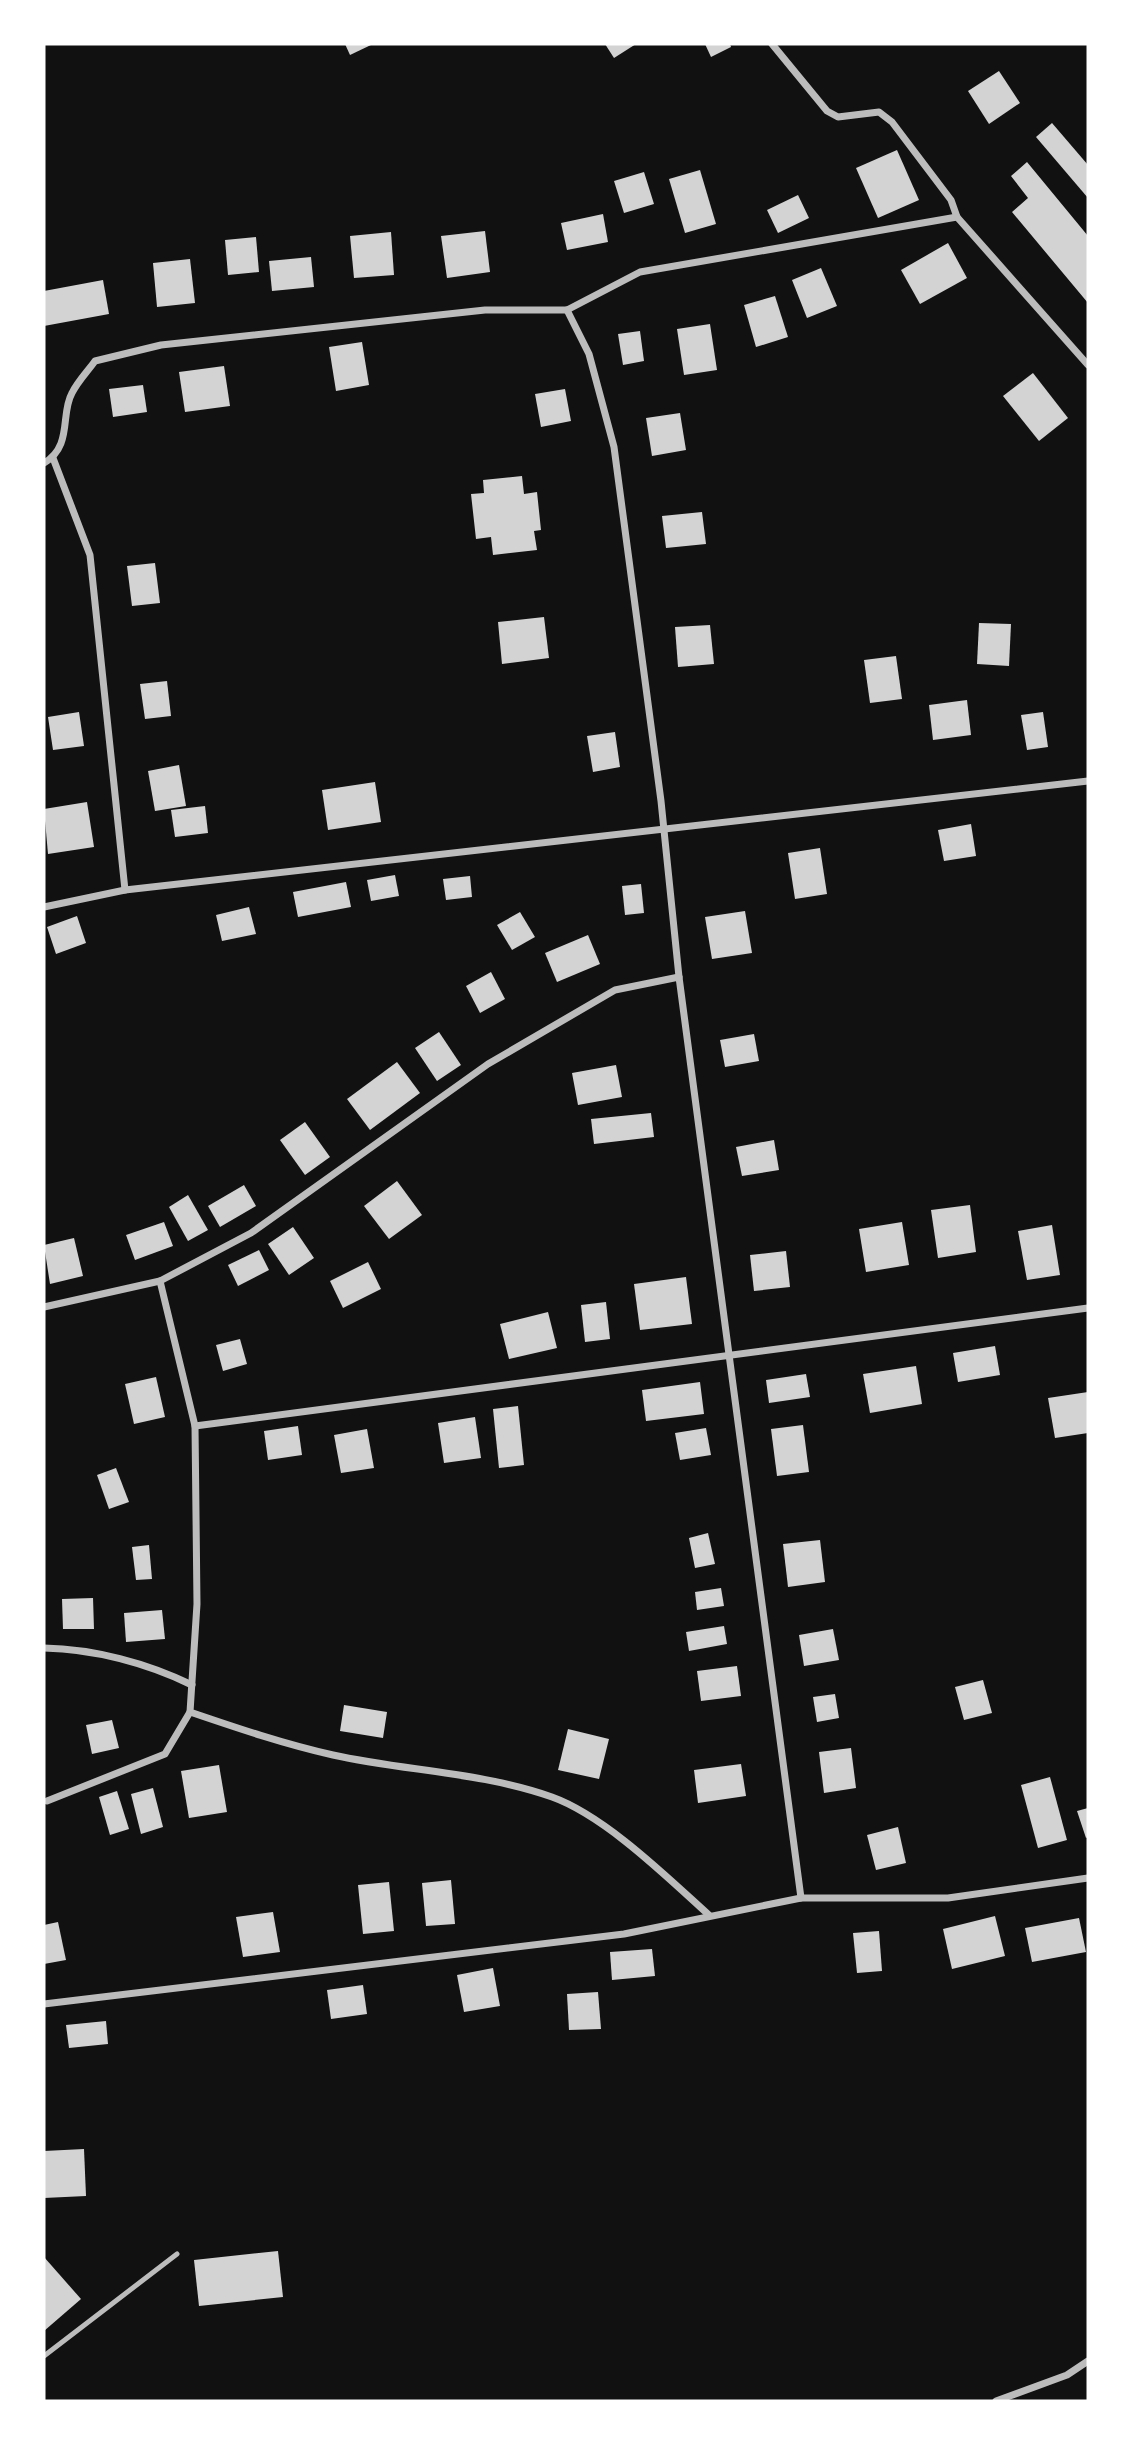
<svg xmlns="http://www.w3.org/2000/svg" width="1132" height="2445" font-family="Manrope,sans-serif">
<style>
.building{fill:#d3d3d3}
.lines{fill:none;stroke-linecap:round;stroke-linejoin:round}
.service{stroke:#bcbcbc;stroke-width:5}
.minor{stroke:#bcbcbc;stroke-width:7}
</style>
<rect width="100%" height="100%" fill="#111"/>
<g class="building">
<path d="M345 44H373L350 55Z"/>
<path d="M605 44H636L614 58Z"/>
<path d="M705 44H730L731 47 711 57Z"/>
<path d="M999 71 1020 103 989 124 968 91Z"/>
<path d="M1052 123 1088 165V198L1036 137Z"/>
<path d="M897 150 919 200 878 218 856 168Z"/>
<path d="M1027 162 1088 236V303L1012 212 1028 198 1011 176Z"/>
<path d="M700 170 716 224 685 233 669 179Z"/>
<path d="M644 172 654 204 624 213 614 181Z"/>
<path d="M798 195 809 218 778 233 767 210Z"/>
<path d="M603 214 608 242 567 250 561 223Z"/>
<path d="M485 231 490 272 447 278 441 236Z"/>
<path d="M391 232 394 275 354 278 350 236Z"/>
<path d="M256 237 259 272 228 275 225 240Z"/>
<path d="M948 243 967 278 920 304 901 270Z"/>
<path d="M311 257 314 287 272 291 269 261Z"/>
<path d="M190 259 195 303 157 307 153 263Z"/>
<path d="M821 268 837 306 807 318 792 280Z"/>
<path d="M103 280 109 314 44 326V291Z"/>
<path d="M775 296 788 337 756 347 744 305Z"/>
<path d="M710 324 717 370 684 375 677 329Z"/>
<path d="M640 331 644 361 623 365 618 334Z"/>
<path d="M362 342 369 385 336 391 329 347Z"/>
<path d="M224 366 230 406 185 412 179 372Z"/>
<path d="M1033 373 1068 418 1039 441 1003 396Z"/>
<path d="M143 385 147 412 113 417 109 389Z"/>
<path d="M565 389 571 421 541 427 535 394Z"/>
<path d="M680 413 686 450 652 456 646 418Z"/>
<path d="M522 476 524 494 537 492 541 530 534 531 537 550 493 555 491 537 476 539 471 494 484 493 483 480Z"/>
<path d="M702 512 706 544 666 548 662 516Z"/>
<path d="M155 563 160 603 132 606 127 566Z"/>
<path d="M544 617 549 658 502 664 498 622Z"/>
<path d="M979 623 1011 624 1009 666 977 664Z"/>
<path d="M710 625 714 664 678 667 675 627Z"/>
<path d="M896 656 902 699 870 703 864 660Z"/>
<path d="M167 681 171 716 145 719 140 684Z"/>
<path d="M967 700 971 735 933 740 929 705Z"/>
<path d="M79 712 84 746 53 750 48 717Z"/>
<path d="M1043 712 1048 747 1027 750 1021 715Z"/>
<path d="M615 732 620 767 593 772 587 736Z"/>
<path d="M179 765 186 806 155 811 148 771Z"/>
<path d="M375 782 381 822 328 830 322 790Z"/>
<path d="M87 802 94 847 48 854 44 809Z"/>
<path d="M205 806 208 833 175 837 171 810Z"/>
<path d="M971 824 976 856 944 861 938 830Z"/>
<path d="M820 848 827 894 795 899 788 853Z"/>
<path d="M395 875 399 896 371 901 367 880Z"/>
<path d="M470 876 472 897 446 900 443 879Z"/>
<path d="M346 882 351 907 298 917 293 892Z"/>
<path d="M641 884 644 913 625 915 622 886Z"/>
<path d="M249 907 256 934 222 941 216 915Z"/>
<path d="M745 911 752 953 712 959 705 917Z"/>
<path d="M520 912 535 937 512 950 497 925Z"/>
<path d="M77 916 86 943 56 954 47 927Z"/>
<path d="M588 935 600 964 557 982 545 953Z"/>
<path d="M491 972 505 999 480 1013 466 986Z"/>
<path d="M439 1032 461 1065 437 1081 415 1048Z"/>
<path d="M754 1034 759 1061 725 1067 720 1040Z"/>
<path d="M397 1062 420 1093 370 1130 347 1099Z"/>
<path d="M616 1065 622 1097 578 1105 572 1073Z"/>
<path d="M651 1113 654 1137 594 1144 591 1119Z"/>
<path d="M305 1122 330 1157 305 1175 280 1140Z"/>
<path d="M774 1140 779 1170 742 1176 736 1147Z"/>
<path d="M397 1181 422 1215 389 1239 364 1206Z"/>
<path d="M244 1185 256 1206 220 1227 208 1206Z"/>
<path d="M188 1195 208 1230 188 1241 169 1207Z"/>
<path d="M970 1205 976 1252 938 1258 931 1210Z"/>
<path d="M164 1222 173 1246 135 1260 126 1235Z"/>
<path d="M902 1222 909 1265 866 1272 859 1229Z"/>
<path d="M1052 1225 1060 1275 1027 1280 1018 1231Z"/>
<path d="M293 1227 314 1258 289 1275 268 1244Z"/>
<path d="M74 1238 83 1276 50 1284 44 1245Z"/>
<path d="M259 1250 269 1270 238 1286 228 1265Z"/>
<path d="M786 1251 790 1287 754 1291 750 1255Z"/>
<path d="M368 1262 381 1289 343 1308 330 1281Z"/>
<path d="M686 1277 692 1324 640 1330 634 1284Z"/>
<path d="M606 1302 610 1339 585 1342 581 1305Z"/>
<path d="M548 1312 557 1348 509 1359 500 1324Z"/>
<path d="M240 1339 247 1364 223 1371 216 1345Z"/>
<path d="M995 1346 1000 1375 958 1382 953 1353Z"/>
<path d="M916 1366 922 1404 870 1413 863 1374Z"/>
<path d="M806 1374 810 1397 769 1403 766 1380Z"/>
<path d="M156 1377 165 1417 134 1424 125 1384Z"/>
<path d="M700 1382 704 1414 646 1421 642 1390Z"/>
<path d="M1088 1392V1433L1055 1438 1048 1398Z"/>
<path d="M518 1406 524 1465 499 1468 493 1409Z"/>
<path d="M475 1417 481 1458 444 1463 438 1423Z"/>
<path d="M803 1425 809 1472 777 1476 771 1429Z"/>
<path d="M298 1426 302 1455 268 1460 264 1431Z"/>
<path d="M706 1428 711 1455 680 1460 675 1433Z"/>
<path d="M367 1429 374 1468 341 1473 334 1435Z"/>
<path d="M116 1468 129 1502 109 1509 97 1475Z"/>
<path d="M708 1533 715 1564 695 1568 689 1538Z"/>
<path d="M820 1540 825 1582 788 1587 783 1544Z"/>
<path d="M149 1545 152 1579 136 1580 132 1547Z"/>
<path d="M721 1588 724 1606 697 1610 695 1592Z"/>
<path d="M93 1598 94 1629H63L62 1599Z"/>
<path d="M162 1610 165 1639 126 1642 124 1613Z"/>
<path d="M724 1626 727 1644 689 1651 686 1632Z"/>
<path d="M833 1629 839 1660 804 1666 799 1635Z"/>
<path d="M737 1666 741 1696 701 1701 697 1671Z"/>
<path d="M983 1680 992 1713 964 1720 955 1687Z"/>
<path d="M835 1694 839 1718 817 1722 813 1697Z"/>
<path d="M344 1705 387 1712 383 1738 340 1731Z"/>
<path d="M112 1720 119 1748 92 1754 86 1725Z"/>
<path d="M568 1729 609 1739 599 1779 558 1770Z"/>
<path d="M851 1748 856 1788 824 1793 819 1752Z"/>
<path d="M741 1764 746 1796 698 1803 694 1770Z"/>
<path d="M219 1765 227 1812 189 1818 181 1771Z"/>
<path d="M1050 1777 1067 1840 1038 1848 1021 1785Z"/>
<path d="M153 1788 163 1827 141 1834 131 1794Z"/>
<path d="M117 1791 129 1829 110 1835 99 1797Z"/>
<path d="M1088 1808V1837L1086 1838 1077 1811Z"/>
<path d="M898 1827 906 1863 876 1870 867 1835Z"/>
<path d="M451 1880 455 1924 426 1926 422 1883Z"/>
<path d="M389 1882 394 1931 363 1934 358 1885Z"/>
<path d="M273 1912 280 1952 243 1957 236 1917Z"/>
<path d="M995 1916 1005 1956 952 1969 943 1929Z"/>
<path d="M1079 1918 1086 1952 1032 1962 1025 1928Z"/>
<path d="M58 1922 66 1960 44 1964V1925Z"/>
<path d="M879 1931 882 1971 857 1973 853 1933Z"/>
<path d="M652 1949 655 1976 612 1980 610 1952Z"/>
<path d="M493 1968 500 2006 464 2012 457 1975Z"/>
<path d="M363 1985 367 2014 331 2019 327 1990Z"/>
<path d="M598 1992 601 2029 569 2030 567 1994Z"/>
<path d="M106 2021 108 2044 69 2048 66 2025Z"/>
<path d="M84 2149 86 2196 44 2198V2151Z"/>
<path d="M278 2251 283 2297 199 2306 194 2260Z"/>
<path d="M44 2257 81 2299 44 2331Z"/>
</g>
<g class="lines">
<path class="service" d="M44 2356 177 2254"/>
<g class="minor">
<path d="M772 44 827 111 838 117 879 112 892 122 951 200 957 217 1088 365"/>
<path d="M567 310 589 354 614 447 661 801 679 977 801 1898"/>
<path d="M53 458 90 555 125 890"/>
<path d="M44 463C73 446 60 414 72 393 78 381 88 371 95 361L161 345 485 310H567L640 272 957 217"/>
<path d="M44 907 125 890 1088 781"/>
<path d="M160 1281 195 1426 197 1604 190 1712C237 1728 284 1744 333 1755 405 1771 481 1772 552 1797 605 1816 667 1877 709 1915"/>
<path d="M44 1307 160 1281 251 1233 488 1064 615 990 679 977"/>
<path d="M195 1426 1088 1308"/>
<path d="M44 1648C94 1649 147 1663 192 1685"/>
<path d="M47 1801 165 1754 190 1712"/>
<path d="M44 2004 624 1934 801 1898H948L1088 1878"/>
<path d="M996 2401 1067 2375 1088 2361"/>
</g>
</g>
<rect width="1132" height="2445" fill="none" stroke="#ffffff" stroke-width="91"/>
</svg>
